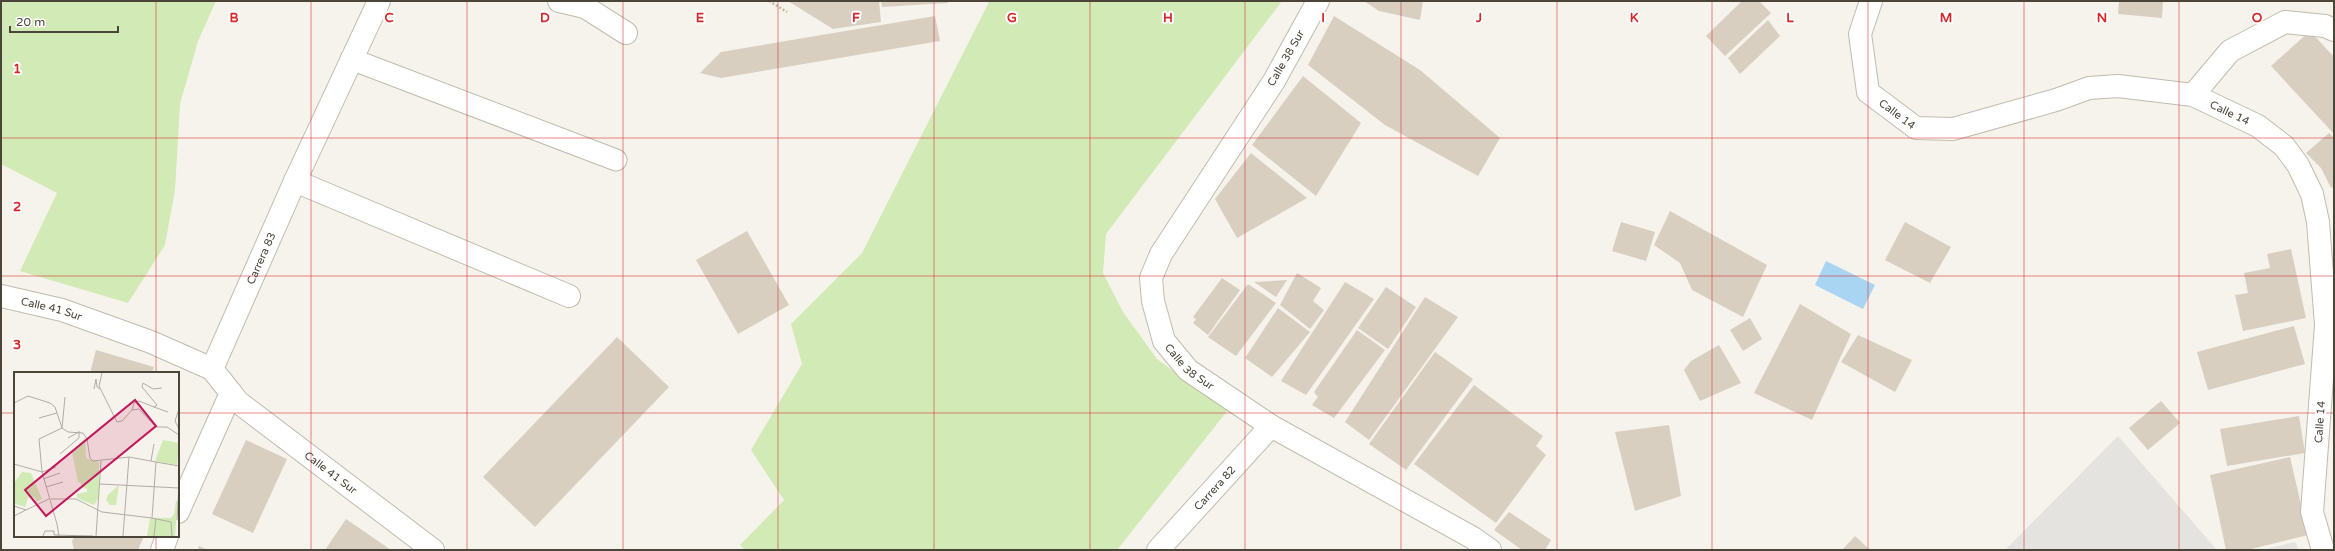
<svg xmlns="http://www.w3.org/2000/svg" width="2335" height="551" font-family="'Varela Round',sans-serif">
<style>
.green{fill:#d2eab5}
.parking{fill:#e5e3e0}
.water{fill:#a9d4f2}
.building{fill:#d8cfc1}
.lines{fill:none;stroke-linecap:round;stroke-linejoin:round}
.service-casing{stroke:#c2bbae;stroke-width:23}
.minor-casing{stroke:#c2bbae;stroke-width:24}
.tertiary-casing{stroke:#c2bbae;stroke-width:24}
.path{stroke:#c4b79f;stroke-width:2.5;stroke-dasharray:2 2;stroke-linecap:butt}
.service{stroke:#fff;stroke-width:21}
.minor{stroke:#fff;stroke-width:22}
.tertiary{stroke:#fff;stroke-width:22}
.grid{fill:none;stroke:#d62828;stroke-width:1;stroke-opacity:0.55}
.labels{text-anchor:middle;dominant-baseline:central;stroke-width:4;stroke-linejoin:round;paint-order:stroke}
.street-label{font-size:11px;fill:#4b4439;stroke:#fff}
.inset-road{fill:none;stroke:#b2ada4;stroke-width:1}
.view{fill:#c2185b;fill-opacity:0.15;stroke:#c2185b;stroke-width:2}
.inset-edge{fill:none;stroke:#4b4439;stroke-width:2}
.grid-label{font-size:13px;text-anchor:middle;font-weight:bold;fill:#d62828;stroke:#fff;stroke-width:4;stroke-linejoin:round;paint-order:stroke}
</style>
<rect width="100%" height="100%" fill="#f6f3ec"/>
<g class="green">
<path d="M1 1H216L198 41 180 104 175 190 165 245 128 303 20 271 57 193 1 164Z"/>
<path d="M1000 1H1282L1106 234 1103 273 1123 312 1157 359 1228 410 1117 550H745L740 545 784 500 751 450 802 364 791 324 862 253 989 2Z"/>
</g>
<g class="parking">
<path d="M2118 436 2217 550H2005Z"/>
<path d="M2295 542 2299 550H2261Z"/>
</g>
<path class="water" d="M1826 261 1875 285 1863 309 1815 285Z"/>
<g class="building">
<path d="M788 1H879L881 22 833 29Z"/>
<path d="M881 1H947L948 3 882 7Z"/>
<path d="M1364 1H1423L1420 20 1379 11Z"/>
<path d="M1742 1H1759L1771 13 1725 56 1706 36Z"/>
<path d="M2119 1H2163L2162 18 2118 14Z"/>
<path d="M935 16 940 41 721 78 700 73 721 52Z"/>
<path d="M1334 16 1420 70 1500 138 1478 176 1385 125 1308 65Z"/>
<path d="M1768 20 1780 36 1740 74 1728 58Z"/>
<path d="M2310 31 2334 57V134L2271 66Z"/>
<path d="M1303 76 1361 123 1316 196 1252 145Z"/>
<path d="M2329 133 2334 138V187L2331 188 2321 168 2306 153Z"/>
<path d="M1251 153 1307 198 1237 238 1215 199Z"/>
<path d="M1670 211 1767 265 1743 317 1692 290 1680 263 1654 245Z"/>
<path d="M1621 222 1655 232 1646 261 1612 251Z"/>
<path d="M1905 222 1951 247 1930 283 1885 260Z"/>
<path d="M747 231 789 305 738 334 696 260Z"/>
<path d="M2291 249 2306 318 2243 331 2235 295 2248 293 2244 273 2270 268 2267 254Z"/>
<path d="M1297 273 1321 288 1313 301 1324 310 1310 329 1280 305Z"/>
<path d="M1222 278 1240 290 1208 335 1193 323 1196 319 1193 317Z"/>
<path d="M1287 280 1276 297 1254 282Z"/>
<path d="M1345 282 1374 299 1306 395 1281 381Z"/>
<path d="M1248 284 1276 303 1236 356 1208 337Z"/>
<path d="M1386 287 1416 307 1388 349 1358 328Z"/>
<path d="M1425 297 1458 317 1369 440 1345 422Z"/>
<path d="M1800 304 1851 334 1812 420 1754 393Z"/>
<path d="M1278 308 1310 332 1272 377 1245 358Z"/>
<path d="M1750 318 1762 339 1743 351 1730 330Z"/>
<path d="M2294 326 2305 364 2208 390 2197 352Z"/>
<path d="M1357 330 1385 350 1334 418 1312 405 1318 397 1314 392Z"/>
<path d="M1858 335 1912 360 1895 392 1841 362Z"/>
<path d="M617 337 669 387 535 527 483 477Z"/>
<path d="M1719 345 1741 383 1700 401 1684 370 1691 361Z"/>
<path d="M96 350 154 367 152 373H90Z"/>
<path d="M1435 352 1473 379 1406 470 1369 444Z"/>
<path d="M1474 385 1543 436 1536 446 1546 455 1496 523 1414 464Z"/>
<path d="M2161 401 2180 423 2148 450 2129 428Z"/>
<path d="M2299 416 2305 453 2227 466 2220 429Z"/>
<path d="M1669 425 1681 496 1635 511 1615 432Z"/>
<path d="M246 440 287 459 253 533 212 514Z"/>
<path d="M2290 457 2308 535 2247 550H2226L2210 475Z"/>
<path d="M1509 512 1551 540 1545 550H1522L1494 530Z"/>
<path d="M346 519 391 550H325Z"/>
<path d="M75 536H144L138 550H74L72 541Z"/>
<path d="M1855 536 1870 550H1842Z"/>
<path d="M199 546 208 550H198Z"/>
</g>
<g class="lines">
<defs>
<path id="service" d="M351 59 616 160"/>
<g id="minor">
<path d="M559 1 585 7 626 33"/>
<path d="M2193 95 2230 51 2285 22 2325 26 2334 30"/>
<path d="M295 181 569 296"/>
<path id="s1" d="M1 296 62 310 151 342 212 369"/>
<path id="s2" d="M231 393 238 402 433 550"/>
<path id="s3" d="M178 512 231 393 212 369 295 181 379 1"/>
<path d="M162 550 167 536"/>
<path id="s4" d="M1158 550 1271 426"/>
</g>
<g id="tertiary">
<path id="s5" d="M1318 1 1274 81 1161 254 1151 278 1153 301 1164 341 1188 370 1271 426 1473 538 1490 550"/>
<path id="s6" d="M1871 1 1860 34 1868 92 1916 128 1953 129 2056 100 2089 88 2118 86 2193 95 2258 126 2284 146 2298 165 2312 194 2318 222 2326 325 2312 512 2323 550"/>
</g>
</defs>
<use href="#service" class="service-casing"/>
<use href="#minor" class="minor-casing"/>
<use href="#tertiary" class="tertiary-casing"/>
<path class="path" d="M769 1 787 12"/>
<use href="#service" class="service"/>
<use href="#minor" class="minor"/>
<use href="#tertiary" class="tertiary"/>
</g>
<path class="grid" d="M156 1V373M311 1V550M467 1V550M623 1V550M778 1V550M934 1V550M1090 1V550M1245 1V550M1401 1V550M1557 1V550M1712 1V550M1868 1V550M2024 1V550M2179 1V550M1 138H2334M1 276H2334M1 413H15M178 413H2334M156 536V550"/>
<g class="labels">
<g class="street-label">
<text transform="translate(1286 58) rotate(-60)">Calle 38 Sur</text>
<text stroke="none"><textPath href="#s6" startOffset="130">Calle 14</textPath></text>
<text stroke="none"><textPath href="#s6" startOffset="478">Calle 14</textPath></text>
<text stroke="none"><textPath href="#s3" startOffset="282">Carrera 83</textPath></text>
<text stroke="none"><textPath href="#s1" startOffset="52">Calle 41 Sur</textPath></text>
<text stroke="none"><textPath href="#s5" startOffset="425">Calle 38 Sur</textPath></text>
<text transform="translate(2320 422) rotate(-86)">Calle 14</text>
<text stroke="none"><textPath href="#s2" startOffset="128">Calle 41 Sur</textPath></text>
<text stroke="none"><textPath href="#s4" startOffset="84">Carrera 82</textPath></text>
</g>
</g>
<g transform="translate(14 372)">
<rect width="165" height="165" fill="#f6f3ec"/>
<path d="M71 66 72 86 85 90V125L80 133 63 126V122L73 120V117L67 115V111L64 110 58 80ZM149 68 165 71 163 93 141 89ZM8 100 17 101 28 127 22 130 21 125 14 126 11 135 1 132 0 126V111ZM105 113 102 133H96L92 128 94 123ZM162 129H164L161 164H133L136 146H157L160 142Z" fill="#d2eab5"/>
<path class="inset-road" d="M88 1 85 14 103 50 108 49 118 38 125 37 142 55H153L165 63M80 17 82 7 83 15 86 17M0 31 14 24 36 31 41 35 48 56 54 60 69 61 73 67 76 86 79 89 115 85M140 35 154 40M165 37 161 49 165 57M118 38 120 31 125 29 140 35 143 33 128 15 129 11 139 17 148 16M25 46 43 41M54 66 65 60M46 82 65 66V59M137 89 140 72M142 90 165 94M0 92 28 100 42 95M29 107 46 101M86 112 165 116M32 115 49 110M37 127H62L88 140 138 146M0 134 12 138 35 127M0 144 12 138M163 148 165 112M29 164 31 159H40V163L79 164M45 164 43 152 28 100 25 67 48 56 51 25M82 164 87 89M109 164 115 85 142 90 138 146 157 150 158 164M140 164 142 147"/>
<path class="view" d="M121 28 142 54 32 144 11 118Z"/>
<rect width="165" height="165" class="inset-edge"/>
</g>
<g class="grid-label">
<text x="234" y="22">B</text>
<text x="389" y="22">C</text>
<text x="545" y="22">D</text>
<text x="700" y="22">E</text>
<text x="856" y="22">F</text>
<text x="1012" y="22">G</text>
<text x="1168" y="22">H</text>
<text x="1323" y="22">I</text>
<text x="1479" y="22">J</text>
<text x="1634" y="22">K</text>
<text x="1790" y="22">L</text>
<text x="1946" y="22">M</text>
<text x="2102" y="22">N</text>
<text x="2257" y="22">O</text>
<text x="17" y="73">1</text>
<text x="17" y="211">2</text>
<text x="17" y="349">3</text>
</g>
<rect width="2335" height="551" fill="none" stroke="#4b4439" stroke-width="4"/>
<path d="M10 26v6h108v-6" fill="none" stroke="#4b4439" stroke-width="2"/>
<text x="16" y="26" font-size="12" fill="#4b4439" stroke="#ffffff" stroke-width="3" paint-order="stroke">20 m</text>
</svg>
